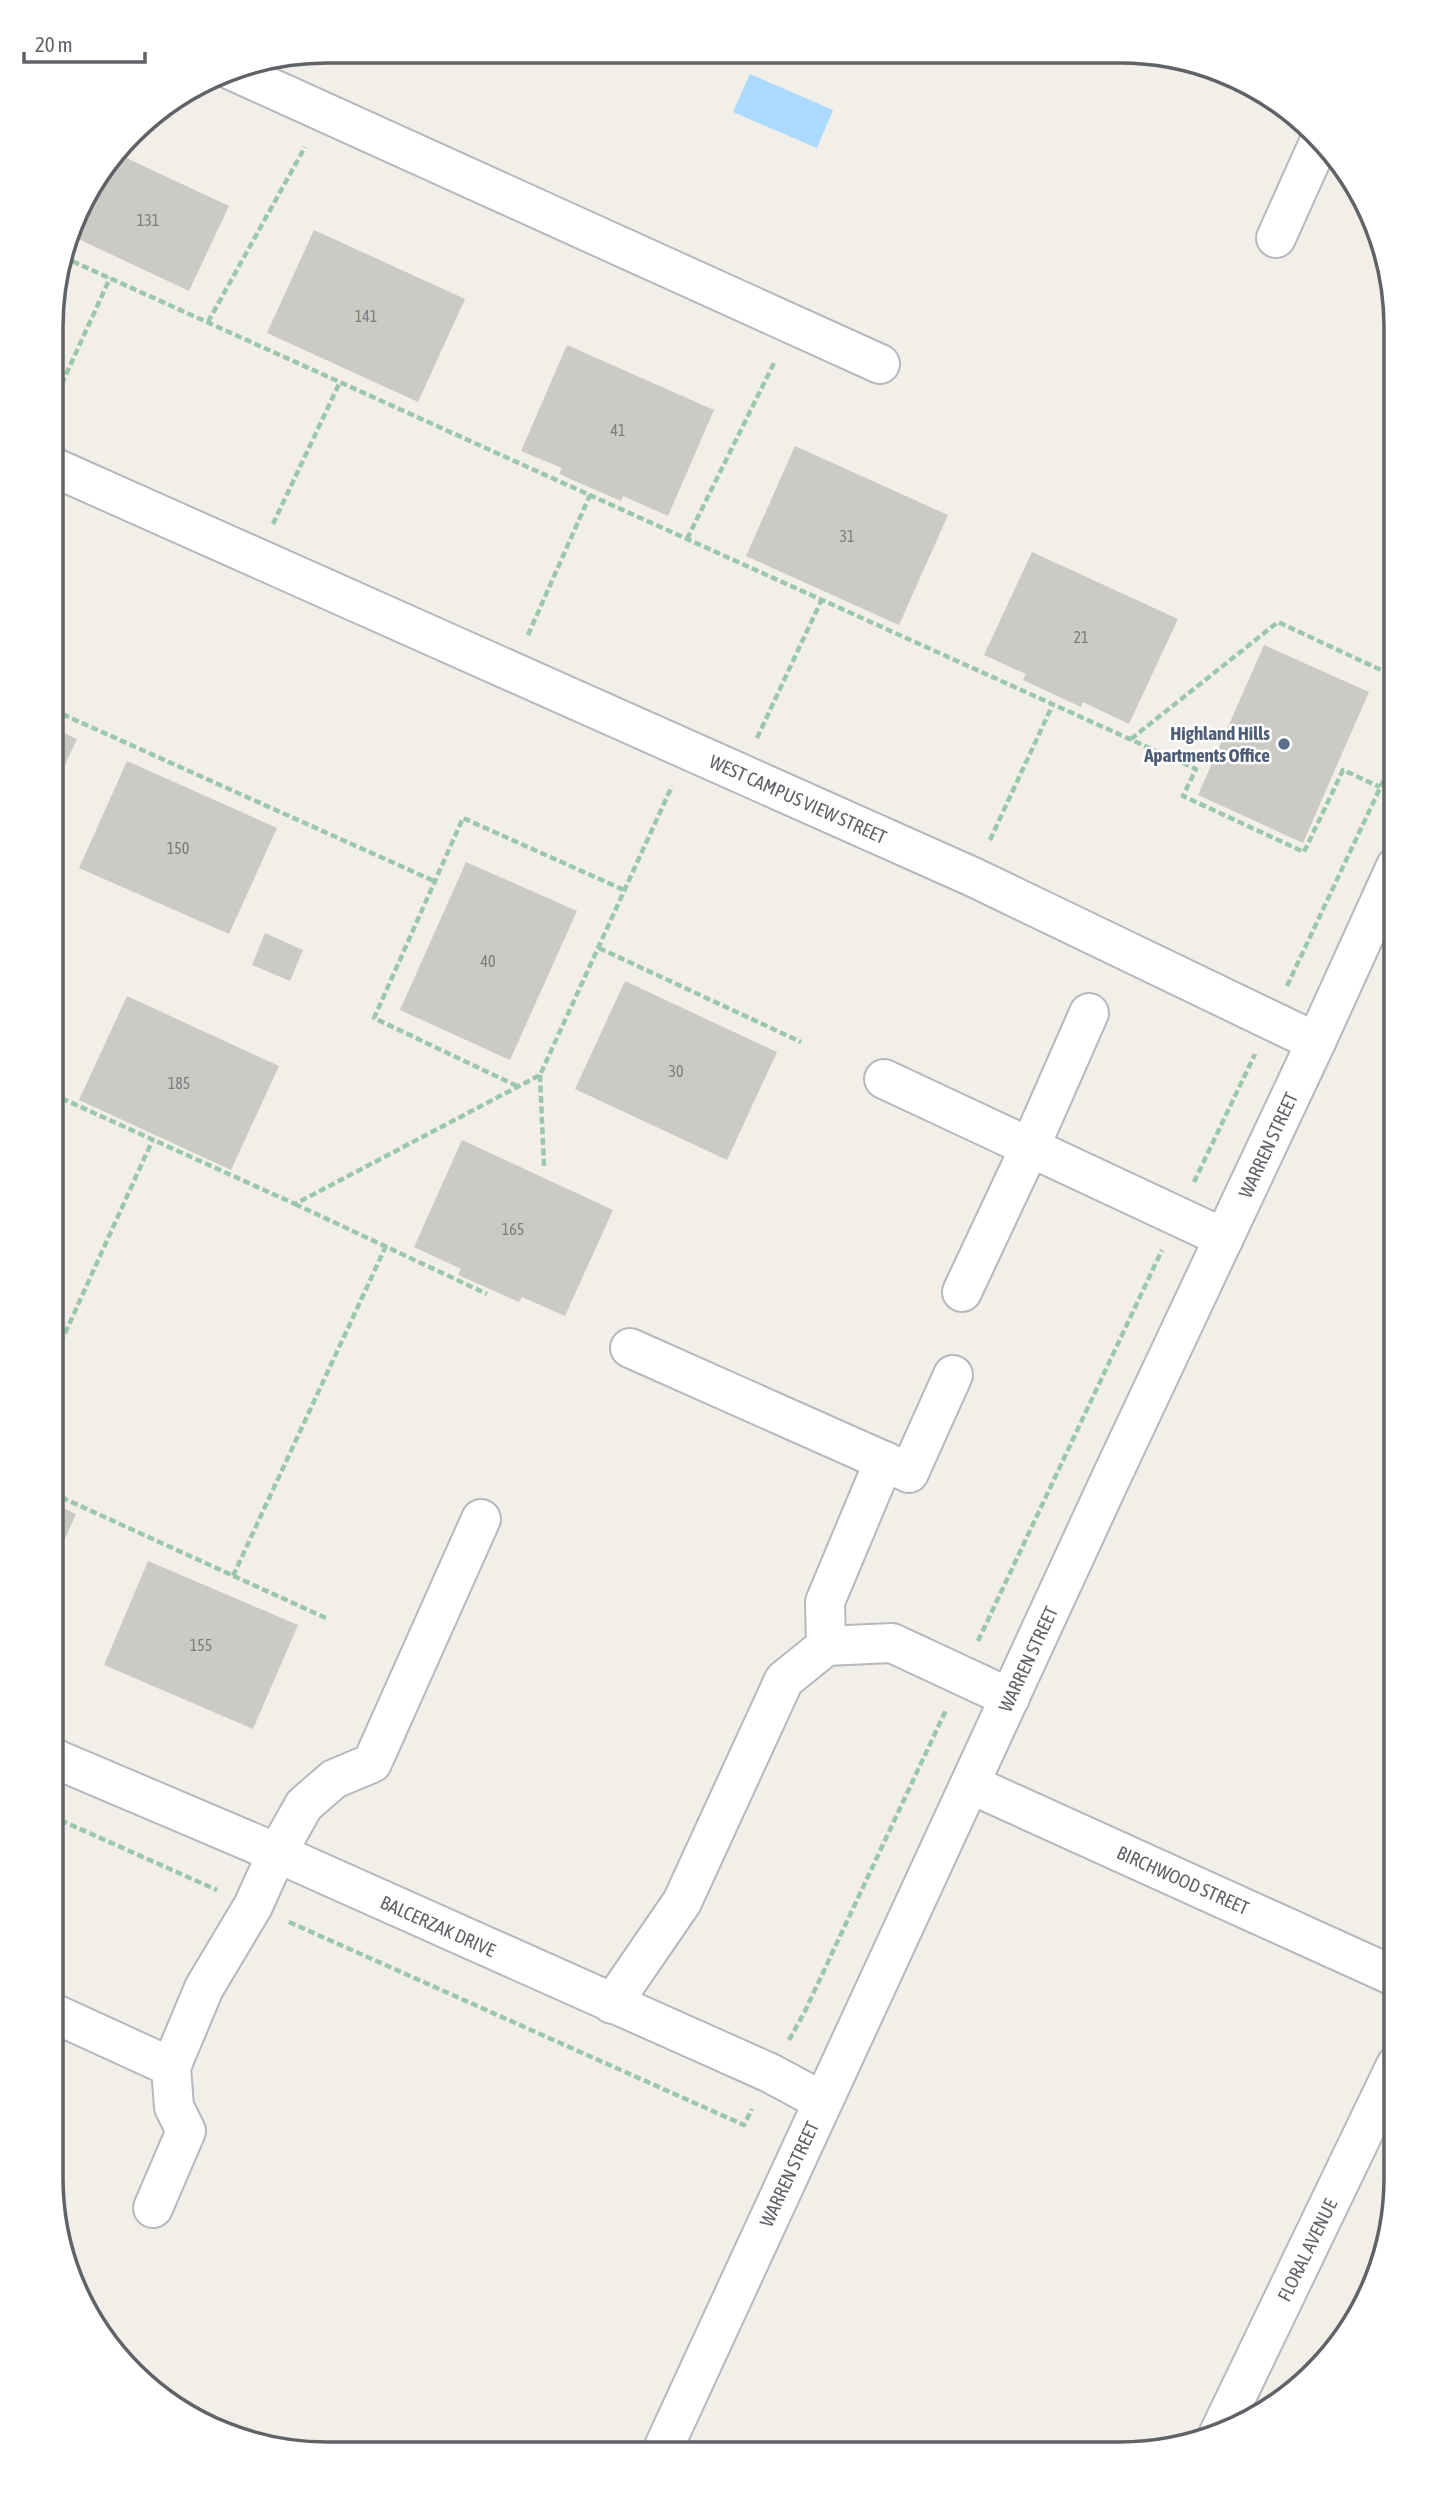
<svg xmlns="http://www.w3.org/2000/svg" width="1447" height="2505" font-family="'Asap Condensed',sans-serif">
<style>
.water{fill:#aadaff}
.building{fill:#cccac5}
.lines{fill:none;stroke-linecap:round;stroke-linejoin:round}
.minor-casing{stroke:#b5b8bc;stroke-width:42}
.path{stroke:#9cc7a9;stroke-width:4.5;stroke-dasharray:7 3.5;stroke-linecap:butt}
.minor{stroke:#fff;stroke-width:38}
.service-dot{fill:#5c6f8a;stroke:#fff;stroke-width:2.5}
.labels{text-anchor:middle;dominant-baseline:central;stroke-width:5;stroke-linejoin:round;paint-order:stroke}
.number-label{font-size:16px;fill:#7a7d7f}
.service-label{font-size:19px;font-weight:bold;fill:#4e5e75;stroke:#fff;text-anchor:end}
.street-label{font-size:19px;fill:#5f6368;stroke:#fff}
.rim{fill:none;stroke:#5f6368;stroke-width:3.5}
</style>
<rect width="100%" height="100%" fill="#f1efe8"/>
<path class="water" d="M750 74 833 110 817 148 733 112Z"/>
<g class="building">
<path d="M118 154 229 206 189 291 70 235 79 205Z"/>
<path d="M314 230 465 299 418 402 267 333Z"/>
<path d="M567 345 714 410 668 516 623 496 621 501 559 474 562 468 521 451Z"/>
<path d="M795 446 948 515 899 625 746 556Z"/>
<path d="M1032 552 1178 619 1129 724 1083 702 1081 707 1023 680 1026 674 984 655Z"/>
<path d="M1264 645 1369 692 1303 843 1198 795Z"/>
<path d="M53 728 77 739 52 792Z"/>
<path d="M127 761 277 828 229 934 79 868Z"/>
<path d="M466 862 577 911 510 1060 400 1010Z"/>
<path d="M265 933 303 950 290 981 252 965Z"/>
<path d="M625 981 777 1052 727 1160 575 1089Z"/>
<path d="M127 996 279 1066 231 1170 79 1100Z"/>
<path d="M462 1140 613 1210 565 1316 522 1297 519 1302 458 1275 461 1269 414 1247Z"/>
<path d="M52 1503 76 1514 52 1568Z"/>
<path d="M148 1561 298 1625 253 1729 104 1665Z"/>
</g>
<g class="lines">
<defs>
<g id="minor">
<path d="M231 70 880 364"/>
<path d="M1276 238 1320 140"/>
<path d="M53 467 973 877 1316 1042"/>
<path d="M884 1079 1224 1238"/>
<path d="M962 1292 1030 1147 1089 1013"/>
<path d="M630 1348 884 1461 825 1602 826 1646"/>
<path d="M884 1461 909 1473 953 1375"/>
<path d="M51 1757 277 1853 770 2073 822 2101"/>
<path d="M970 1784 1396 1977"/>
<path d="M612 2004 682 1902 784 1680 826 1646 892 1643 1010 1698"/>
<path d="M51 2012 171 2067 204 1988 253 1906 277 1853 304 1805 334 1779 372 1763 481 1519"/>
<path d="M153 2208 186 2131 174 2107 171 2067"/>
<path d="M1218 2435 1396 2065"/>
<path d="M661 2453 1110 1480 1316 1042 1396 866"/>
</g>
</defs>
<use href="#minor" class="minor-casing"/>
<g class="path">
<path d="M63 257 1196 769 1183 796 1304 852 1343 770 1380 787"/>
<path d="M208 322 305 147"/>
<path d="M53 403 110 278"/>
<path d="M273 524 340 382"/>
<path d="M687 539 775 361"/>
<path d="M528 635 590 495"/>
<path d="M53 710 434 881"/>
<path d="M757 738 822 599"/>
<path d="M1131 739 1278 622 1396 677"/>
<path d="M990 840 1053 704"/>
<path d="M599 948 801 1042"/>
<path d="M1287 986 1396 754"/>
<path d="M540 1075 544 1166"/>
<path d="M517 1086 374 1018 463 818 624 890"/>
<path d="M52 1094 295 1204 540 1075 672 786"/>
<path d="M1194 1182 1255 1054"/>
<path d="M295 1204 487 1294"/>
<path d="M52 1362 153 1139"/>
<path d="M52 1493 328 1619"/>
<path d="M233 1576 386 1246"/>
<path d="M978 1641 1162 1250"/>
<path d="M51 1816 217 1890"/>
<path d="M289 1922 744 2125 752 2109"/>
<path d="M789 2040 805 2011 946 1710"/>
</g>
<use href="#minor" class="minor"/>
</g>
<circle class="service-dot" cx="1284" cy="744" r="7"/>
<g class="labels">
<g class="number-label">
<text x="148" y="220">131</text>
<text x="366" y="316">141</text>
<text x="618" y="430">41</text>
<text x="847" y="536">31</text>
<text x="1081" y="637">21</text>
<text x="178" y="848">150</text>
<text x="488" y="961">40</text>
<text x="676" y="1071">30</text>
<text x="179" y="1083">185</text>
<text x="513" y="1229">165</text>
<text x="201" y="1645">155</text>
</g>
<g class="service-label">
<text x="1270" y="733">Highland Hills<tspan x="1270" dy="22">Apartments Office</tspan></text>
</g>
<g class="street-label">
<text transform="translate(798 799) rotate(24)">WEST CAMPUS VIEW STREET</text>
<text transform="translate(1268 1145) rotate(-65)">WARREN STREET</text>
<text transform="translate(1028 1659) rotate(-65)">WARREN STREET</text>
<text transform="translate(1183 1880) rotate(24)">BIRCHWOOD STREET</text>
<text transform="translate(438 1926) rotate(24)">BALCERZAK DRIVE</text>
<text transform="translate(789 2174) rotate(-65)">WARREN STREET</text>
<text transform="translate(1307 2250) rotate(-64)">FLORAL AVENUE</text>
</g>
</g>
<path d="M0 0H1447V2505H0ZM327 63H1120A264 264 0 0 1 1384 327V2178A264 264 0 0 1 1120 2442H327A264 264 0 0 1 63 2178V327A264 264 0 0 1 327 63Z" fill="#fff" fill-rule="evenodd"/>
<path class="rim" d="M327 63H1120A264 264 0 0 1 1384 327V2178A264 264 0 0 1 1120 2442H327A264 264 0 0 1 63 2178V327A264 264 0 0 1 327 63Z"/>
<path d="M24 52v10h121v-10" fill="none" stroke="#5f6368" stroke-width="3.5"/>
<text x="35" y="52" font-size="21" fill="#5f6368" stroke="#ffffff" stroke-width="5" paint-order="stroke">20 m</text>
</svg>
